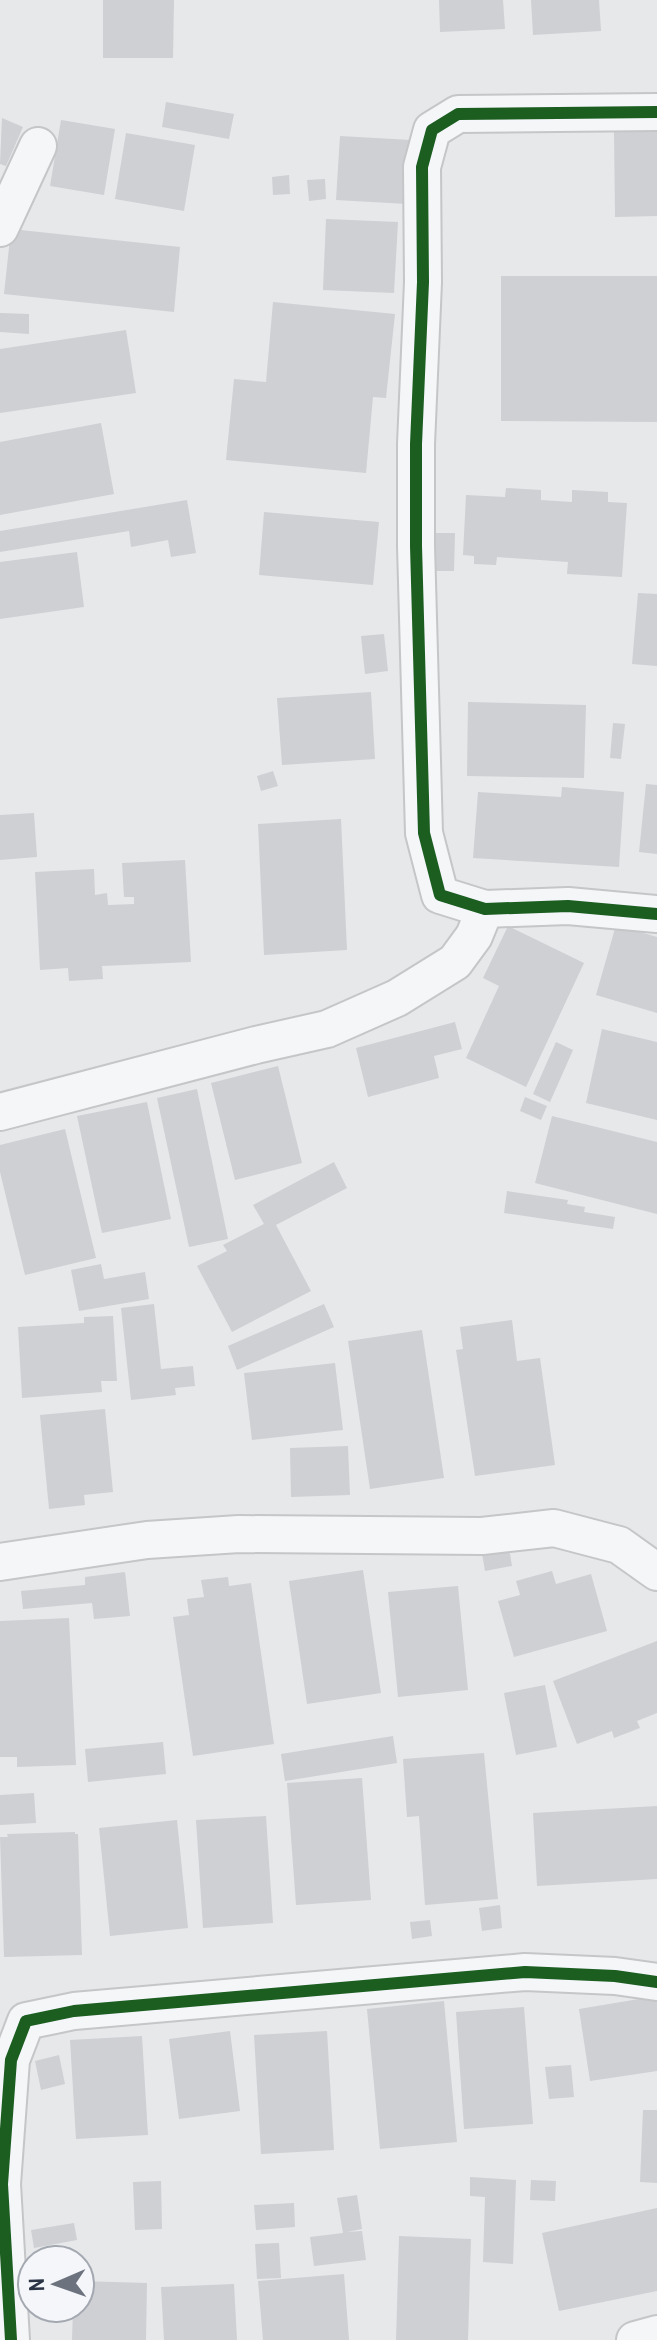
<svg xmlns="http://www.w3.org/2000/svg" width="657" height="2340" font-family="'Archivo Narrow',sans-serif">
<style>
.building{fill:#ced0d3}
.lines{fill:none;stroke-linecap:round;stroke-linejoin:round}
.minor-casing{stroke:#c4c6c8;stroke-width:40}
.minor{stroke:#f5f6f7;stroke-width:36}
.cycleway-casing{stroke:#f4f6f9;stroke-width:17}
.cycleway{stroke:#1b5e20;stroke-width:12}
</style>
<rect width="100%" height="100%" fill="#e6e8ea"/>
<g class="building">
<path d="M103 0H174L173 58H103Z"/>
<path d="M439 0H503L505 29 440 32Z"/>
<path d="M531 0H599L601 31 533 35Z"/>
<path d="M166 102 234 114 229 139 162 127Z"/>
<path d="M2 118 23 127 6 166 0 164Z"/>
<path d="M61 120 115 129 104 195 50 186Z"/>
<path d="M657 130V216L615 217 614 131Z"/>
<path d="M126 133 195 145 184 211 115 199Z"/>
<path d="M340 136 411 140 407 204 336 200Z"/>
<path d="M289 175 290 194 273 195 272 177Z"/>
<path d="M325 179 326 199 309 201 307 180Z"/>
<path d="M326 219 398 222 394 293 323 290Z"/>
<path d="M11 229 180 247 174 312 4 294Z"/>
<path d="M501 276H657V422L501 421Z"/>
<path d="M273 302 395 314 386 398 373 397 366 473 226 460 234 379 266 382Z"/>
<path d="M0 313 29 314V334L0 332Z"/>
<path d="M126 330 136 393 0 413V349Z"/>
<path d="M101 423 114 494 0 515V442Z"/>
<path d="M506 488 541 490V500L572 502V490L608 492V502L627 503 622 577 567 574 568 562 497 557 496 565 474 564V556L463 555 466 495 505 497Z"/>
<path d="M187 500 196 553 171 557 168 540 131 547 129 531 0 552V531Z"/>
<path d="M264 512 379 522 373 585 259 575Z"/>
<path d="M435 533H455L454 571H434Z"/>
<path d="M77 552 84 607 0 619V562Z"/>
<path d="M638 593 657 594V666L632 664Z"/>
<path d="M384 634 388 671 365 674 361 636Z"/>
<path d="M371 692 375 759 282 765 277 698Z"/>
<path d="M468 702 586 705 584 778 467 776Z"/>
<path d="M613 723 625 724 621 759 610 758Z"/>
<path d="M273 771 278 786 261 791 257 776Z"/>
<path d="M646 784 657 785V854L639 852Z"/>
<path d="M562 787 624 792 619 867 473 858 478 792 561 797Z"/>
<path d="M34 813 37 857 0 860V815Z"/>
<path d="M341 819 347 950 264 955 258 824Z"/>
<path d="M185 860 191 962 102 966 103 979 69 981 68 968 40 970 35 872 94 869 95 895 107 893 108 905 134 904V897H124L122 863Z"/>
<path d="M616 925 657 937V1013L596 995Z"/>
<path d="M508 926 584 963 526 1087 466 1058 499 986 483 978Z"/>
<path d="M455 1022 462 1049 434 1056 439 1078 368 1097 356 1048Z"/>
<path d="M602 1029 657 1042V1120L586 1103Z"/>
<path d="M556 1042 573 1050 550 1102 533 1094Z"/>
<path d="M278 1066 302 1163 235 1180 211 1083Z"/>
<path d="M197 1089 228 1239 189 1247 157 1098Z"/>
<path d="M525 1097 547 1106 541 1120 520 1111Z"/>
<path d="M147 1102 171 1219 102 1233 77 1116Z"/>
<path d="M552 1116 657 1142V1214L535 1183Z"/>
<path d="M65 1129 96 1258 25 1275 0 1172V1145Z"/>
<path d="M334 1162 347 1188 276 1225 311 1291 232 1332 197 1266 227 1251 223 1245 264 1224 253 1205Z"/>
<path d="M507 1191 568 1200 567 1204 585 1207 584 1212 615 1217 613 1229 504 1213Z"/>
<path d="M101 1264 104 1279 145 1272 149 1299 79 1311 71 1270Z"/>
<path d="M154 1304 161 1369 193 1366 195 1386 175 1388 176 1395 131 1400 121 1308Z"/>
<path d="M324 1304 334 1327 237 1370 228 1346Z"/>
<path d="M113 1316 117 1381H101L102 1392 22 1398 18 1327 84 1323V1317Z"/>
<path d="M512 1320 517 1361 540 1358 555 1465 475 1476 456 1350 463 1349 460 1327Z"/>
<path d="M422 1330 444 1478 370 1489 348 1341Z"/>
<path d="M335 1363 343 1430 252 1440 244 1373Z"/>
<path d="M105 1409 113 1492 84 1495 85 1505 49 1509 40 1415Z"/>
<path d="M348 1446 350 1495 291 1497 290 1448Z"/>
<path d="M508 1542 512 1566 485 1571 481 1548Z"/>
<path d="M363 1570 381 1693 307 1704 289 1581Z"/>
<path d="M552 1571 556 1584 591 1574 607 1631 514 1657 498 1601 520 1595 516 1581Z"/>
<path d="M125 1572 130 1616 94 1619 92 1603 23 1609 21 1591 85 1585V1577Z"/>
<path d="M228 1577 229 1586 251 1583 274 1744 193 1756 173 1617 189 1615 187 1599 204 1597 201 1580Z"/>
<path d="M458 1586 468 1690 398 1697 388 1592Z"/>
<path d="M69 1618 76 1765 17 1767V1757H0V1621Z"/>
<path d="M657 1641V1713L637 1721 640 1728 614 1738 612 1731 577 1744 553 1681Z"/>
<path d="M545 1685 557 1747 516 1755 504 1693Z"/>
<path d="M393 1736 397 1763 285 1781 281 1754Z"/>
<path d="M163 1742 166 1774 88 1782 85 1749Z"/>
<path d="M484 1753 498 1899 425 1905 419 1816 407 1817 403 1759Z"/>
<path d="M362 1778 371 1900 296 1905 287 1783Z"/>
<path d="M34 1793 36 1823 0 1825V1795Z"/>
<path d="M657 1806V1879L537 1886 533 1813Z"/>
<path d="M266 1816 273 1923 203 1928 196 1820Z"/>
<path d="M177 1820 188 1928 110 1936 99 1828Z"/>
<path d="M75 1832V1834H78L82 1955 4 1957 0 1837H8L7 1834Z"/>
<path d="M500 1905 502 1928 482 1931 479 1908Z"/>
<path d="M430 1920 432 1936 412 1939 410 1922Z"/>
<path d="M657 1996V2071L590 2081 579 2009Z"/>
<path d="M444 2001 457 2142 380 2149 367 2009Z"/>
<path d="M524 2007 533 2124 464 2129 456 2012Z"/>
<path d="M230 2031 240 2111 179 2119 169 2039Z"/>
<path d="M327 2031 334 2150 261 2154 254 2035Z"/>
<path d="M142 2036 148 2135 76 2139 70 2040Z"/>
<path d="M59 2055 65 2084 41 2090 35 2061Z"/>
<path d="M571 2065 574 2097 549 2099 545 2067Z"/>
<path d="M643 2110H657V2183L640 2182Z"/>
<path d="M470 2177 516 2180 513 2264 483 2262 485 2197 470 2196Z"/>
<path d="M531 2180 556 2181 555 2201 530 2200Z"/>
<path d="M161 2181 162 2229 135 2230 133 2182Z"/>
<path d="M357 2195 362 2229 347 2232 362 2231 366 2260 314 2266 310 2237 343 2233 337 2198Z"/>
<path d="M294 2203 295 2227 256 2230 254 2205Z"/>
<path d="M657 2208V2291L559 2311 542 2233Z"/>
<path d="M74 2223 77 2240 34 2248 31 2230Z"/>
<path d="M399 2236 471 2239 468 2340H396Z"/>
<path d="M279 2243 281 2278 257 2279 255 2244Z"/>
<path d="M344 2274 349 2340H263L258 2281Z"/>
<path d="M80 2281 147 2283 146 2340H72L73 2308H80Z"/>
<path d="M234 2284 237 2340H164L161 2287Z"/>
</g>
<g class="lines">
<defs>
<g id="minor">
<path d="M657 112 458 114 432 130 422 167 423 282 416 444V546L424 833 440 895 485 909 568 906 657 914"/>
<path d="M0 228 38 146"/>
<path d="M0 1112 256 1045 327 1029 397 998 455 962 474 936 485 909"/>
<path d="M0 1562 147 1540 239 1534 482 1536 554 1528 619 1545 657 1572"/>
<path d="M11 2340 2 2184 11 2060 26 2021 74 2011 525 1972 615 1976 657 1982"/>
<path d="M635 2340 657 2334"/>
</g>
</defs>
<use href="#minor" class="minor-casing"/>
<use href="#minor" class="minor"/>
<defs>
<g id="cycleway">
<path d="M657 112 458 114 432 130 422 167 423 282 416 444V546L424 833 440 895 485 909 568 906 657 914"/>
<path d="M11 2340 2 2184 11 2060 26 2021 74 2011 525 1972 615 1976 657 1982"/>
</g>
</defs>
<use href="#cycleway" class="cycleway-casing"/>
<use href="#cycleway" class="cycleway"/>
</g>
<g transform="translate(56 2284) rotate(268)"><circle r="38" fill="#f4f6f9" stroke="#a4a8b1" stroke-width="2"/>
<path d="M0-6L14 30L0 20L-14 30Z" fill="#6c737f"/>
<text y="-12" font-size="22" font-weight="bold" text-anchor="middle" fill="#2b3445">N</text>
</g>
</svg>
